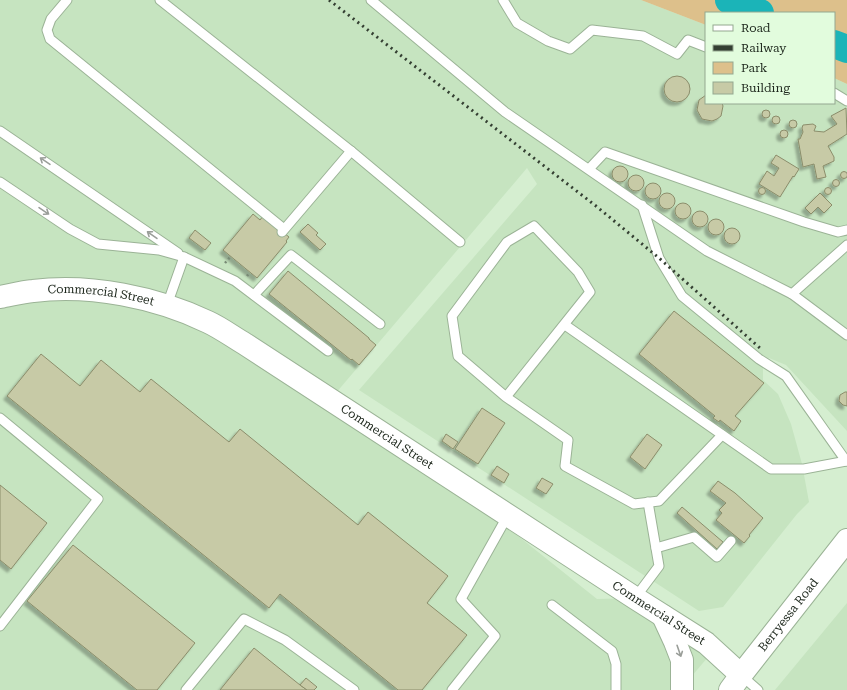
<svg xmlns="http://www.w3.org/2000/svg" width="847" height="690" font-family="'Roboto Serif',serif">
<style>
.built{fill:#c6e4c0}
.green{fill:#ddc08b}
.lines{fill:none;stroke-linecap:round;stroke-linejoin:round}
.river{stroke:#1bb4b8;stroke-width:28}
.building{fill:#c7caa6;stroke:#8b8d6b;filter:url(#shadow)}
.service-casing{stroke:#9bb396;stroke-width:11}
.secondary-casing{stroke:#9bb396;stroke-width:24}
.primary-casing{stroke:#9bb396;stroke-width:24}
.path{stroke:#788a75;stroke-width:2.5;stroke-dasharray:2 3;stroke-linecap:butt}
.service{stroke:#fff;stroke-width:9}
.secondary{stroke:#fff;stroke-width:22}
.primary{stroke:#fff;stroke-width:22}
.rail{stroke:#343f32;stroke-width:3;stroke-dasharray:2 4;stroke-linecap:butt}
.oneway{stroke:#9a9e99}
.labels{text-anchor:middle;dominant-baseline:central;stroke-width:3;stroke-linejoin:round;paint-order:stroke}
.street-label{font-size:12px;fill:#1e281d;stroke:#e2fcdd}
</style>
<defs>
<filter id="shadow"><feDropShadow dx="-3.5" dy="3.5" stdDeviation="1" flood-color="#0004"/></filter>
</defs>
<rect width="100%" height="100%" fill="#d5eed0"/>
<g class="built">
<path d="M0 0H641L706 25V103H834V78L847 84V431L786 365 769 358 763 367V380L778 394 791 424 802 464 809 502 797 514 723 607 699 611 359 390 537 184 527 168 330 400 498 520 597 599 635 598 714 650 680 690H0Z"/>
<path d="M847 603V690H775Z"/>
</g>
<path class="green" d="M641 0H847V84L834 78V13H706V25Z"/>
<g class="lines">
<g class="river">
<path d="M729 0 760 13"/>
<path d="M834 44 847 49"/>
</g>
</g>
<g class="building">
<circle cx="677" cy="89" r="13"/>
<path d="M706 95V103H722L723 106 721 116 717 119 712 121 702 119 697 110 699 100Z"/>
<path d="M846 108 847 134 828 146 834 157V161L823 166 826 177 817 179 814 164 803 167 798 139H800L803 132 802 128 803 125 813 124 816 126 814 131 824 132 837 124 831 116Z"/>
<circle cx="766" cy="114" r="4"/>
<circle cx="776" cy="120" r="4"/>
<circle cx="793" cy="124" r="4"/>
<circle cx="784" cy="134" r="4"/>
<path d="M776 155 799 169 794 177 793 176 780 197 759 184 767 171 774 176 779 168 771 163Z"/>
<circle cx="620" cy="174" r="8"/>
<circle cx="844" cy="175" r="3.5"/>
<circle cx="636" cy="183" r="8"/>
<circle cx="836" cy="183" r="3.5"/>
<circle cx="653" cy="191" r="8"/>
<circle cx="828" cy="191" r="3.5"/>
<circle cx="762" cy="191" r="3.5"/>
<circle cx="667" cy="201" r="8"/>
<path d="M820 193 832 205 824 213 818 207 811 214 805 208Z"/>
<circle cx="683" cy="211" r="8"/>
<circle cx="700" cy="219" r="8"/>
<path d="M253 214 260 220 263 216 289 237 286 241 287 242 257 278 223 250Z"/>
<circle cx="716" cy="227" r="8"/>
<path d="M308 224 318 233 316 235 326 244 320 250 300 232Z"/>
<circle cx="732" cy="236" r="8"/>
<path d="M195 230 211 243 205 250 189 238Z"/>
<path d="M288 271 369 338V339L376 345 359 365 352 359 351 360 269 294Z"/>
<path d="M674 311 764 383 735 416 741 421 734 431 720 420 719 422 713 418 715 416 639 354Z"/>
<path d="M41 354 80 386 101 360 140 392 151 379 229 442 240 429 358 525 368 512 448 576 427 603 467 635 422 690H398L280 594 269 608 7 396Z"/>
<path d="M845 392H847V406L843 405 839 401 840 395Z"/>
<path d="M482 408 505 423 478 464 455 449Z"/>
<path d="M446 434 458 442 453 449 442 441Z"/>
<path d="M647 434 662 445 645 469 630 457Z"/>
<path d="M497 466 509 474 504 483 491 475Z"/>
<path d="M542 478 553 484 546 494 536 488Z"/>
<path d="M718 481 735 493 763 518 749 535 750 536 744 543 716 520 722 513 719 510 726 503 710 491Z"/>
<path d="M0 485 47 523 11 569 0 560Z"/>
<path d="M682 507 723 542 717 549 677 513Z"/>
<path d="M73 545 195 643 157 690H137L27 601Z"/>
<path d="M254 648 300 685 307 690H220Z"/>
<path d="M306 678 317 687 314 690H307L300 685Z"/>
</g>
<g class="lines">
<defs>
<g id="service">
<path d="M67 0 51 19 47 30 50 39 284 229"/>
<path d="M160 0 351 151 460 242"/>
<path d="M371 0 505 112 707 251 792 294 847 335"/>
<path d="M503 0 517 23 548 41 570 49 592 30 643 36 677 54 688 40 706 47"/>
<path d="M834 93 847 101"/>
<path d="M0 131 178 253"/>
<path d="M589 169 605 152 804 222 838 232 847 230"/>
<path d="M0 182 70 229 98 244 159 250 184 257 235 281 328 351"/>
<path d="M642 205 659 258 682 296 759 359 786 376 846 461"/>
<path d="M282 232 351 151"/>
<path d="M792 294 847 245"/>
<path d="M254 295 291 255 380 324"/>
<path d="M167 305 184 257"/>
<path d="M565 325 771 469H804L847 461"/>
<path d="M506 397 458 356 452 316 507 242 534 226 578 272 590 292 506 397 568 440 565 466 634 504 659 501 722 435"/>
<path d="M0 418 98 499 0 626"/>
<path d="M656 548 694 537 717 557 731 541"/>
<path d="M635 598 659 566 648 502"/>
<path d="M552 605 612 651 616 664V690"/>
<path d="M741 675 758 690"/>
<path d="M186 690 244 619 285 640 354 690"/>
<path d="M452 690 495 636 461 599 508 515"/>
</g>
<g id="secondary">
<path id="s1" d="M0 297C11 295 22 292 33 291 91 284 156 297 208 322 221 328 233 337 245 344L635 598 706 643 741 675"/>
<path d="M663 616 675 642 682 660V690"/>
</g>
<g id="primary">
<path id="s2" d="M730 690 741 675 847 540"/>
</g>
</defs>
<use href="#service" class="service-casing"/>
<use href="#secondary" class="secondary-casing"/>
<use href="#primary" class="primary-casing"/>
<g class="path">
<path d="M225 263 231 256"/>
<path d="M247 276 250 272"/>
</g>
<use href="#service" class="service"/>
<use href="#secondary" class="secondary"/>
<use href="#primary" class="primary"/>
<path class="rail" d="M329 0 596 206 659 258 761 349"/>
</g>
<defs><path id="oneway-shaft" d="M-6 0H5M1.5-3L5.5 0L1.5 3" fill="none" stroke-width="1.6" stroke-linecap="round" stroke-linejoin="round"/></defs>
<g class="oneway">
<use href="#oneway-shaft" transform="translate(45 161) rotate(-146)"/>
<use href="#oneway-shaft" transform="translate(44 211) rotate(34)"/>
<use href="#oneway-shaft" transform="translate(152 235) rotate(-145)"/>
<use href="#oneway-shaft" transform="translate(679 651) rotate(71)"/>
</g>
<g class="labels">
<g class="street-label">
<text stroke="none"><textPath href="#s1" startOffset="102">Commercial Street</textPath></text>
<text stroke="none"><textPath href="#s1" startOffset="426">Commercial Street</textPath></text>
<text stroke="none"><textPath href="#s1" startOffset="750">Commercial Street</textPath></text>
<text stroke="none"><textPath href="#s2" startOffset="95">Berryessa Road</textPath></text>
</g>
</g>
<rect x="705" y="12" width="130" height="92" fill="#e2fcdd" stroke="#94a790"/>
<rect x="713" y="25" width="20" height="6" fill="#ffffff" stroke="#94a790"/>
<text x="741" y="32" font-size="12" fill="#1e281d">Road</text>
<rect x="713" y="45" width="20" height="6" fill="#343f32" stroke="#94a790"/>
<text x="741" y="52" font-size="12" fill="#1e281d">Railway</text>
<rect x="713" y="62" width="20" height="12" fill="#ddc08b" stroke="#94a790"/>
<text x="741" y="72" font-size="12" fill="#1e281d">Park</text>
<rect x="713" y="82" width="20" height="12" fill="#c7caa6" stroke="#94a790"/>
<text x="741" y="92" font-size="12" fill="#1e281d">Building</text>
</svg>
